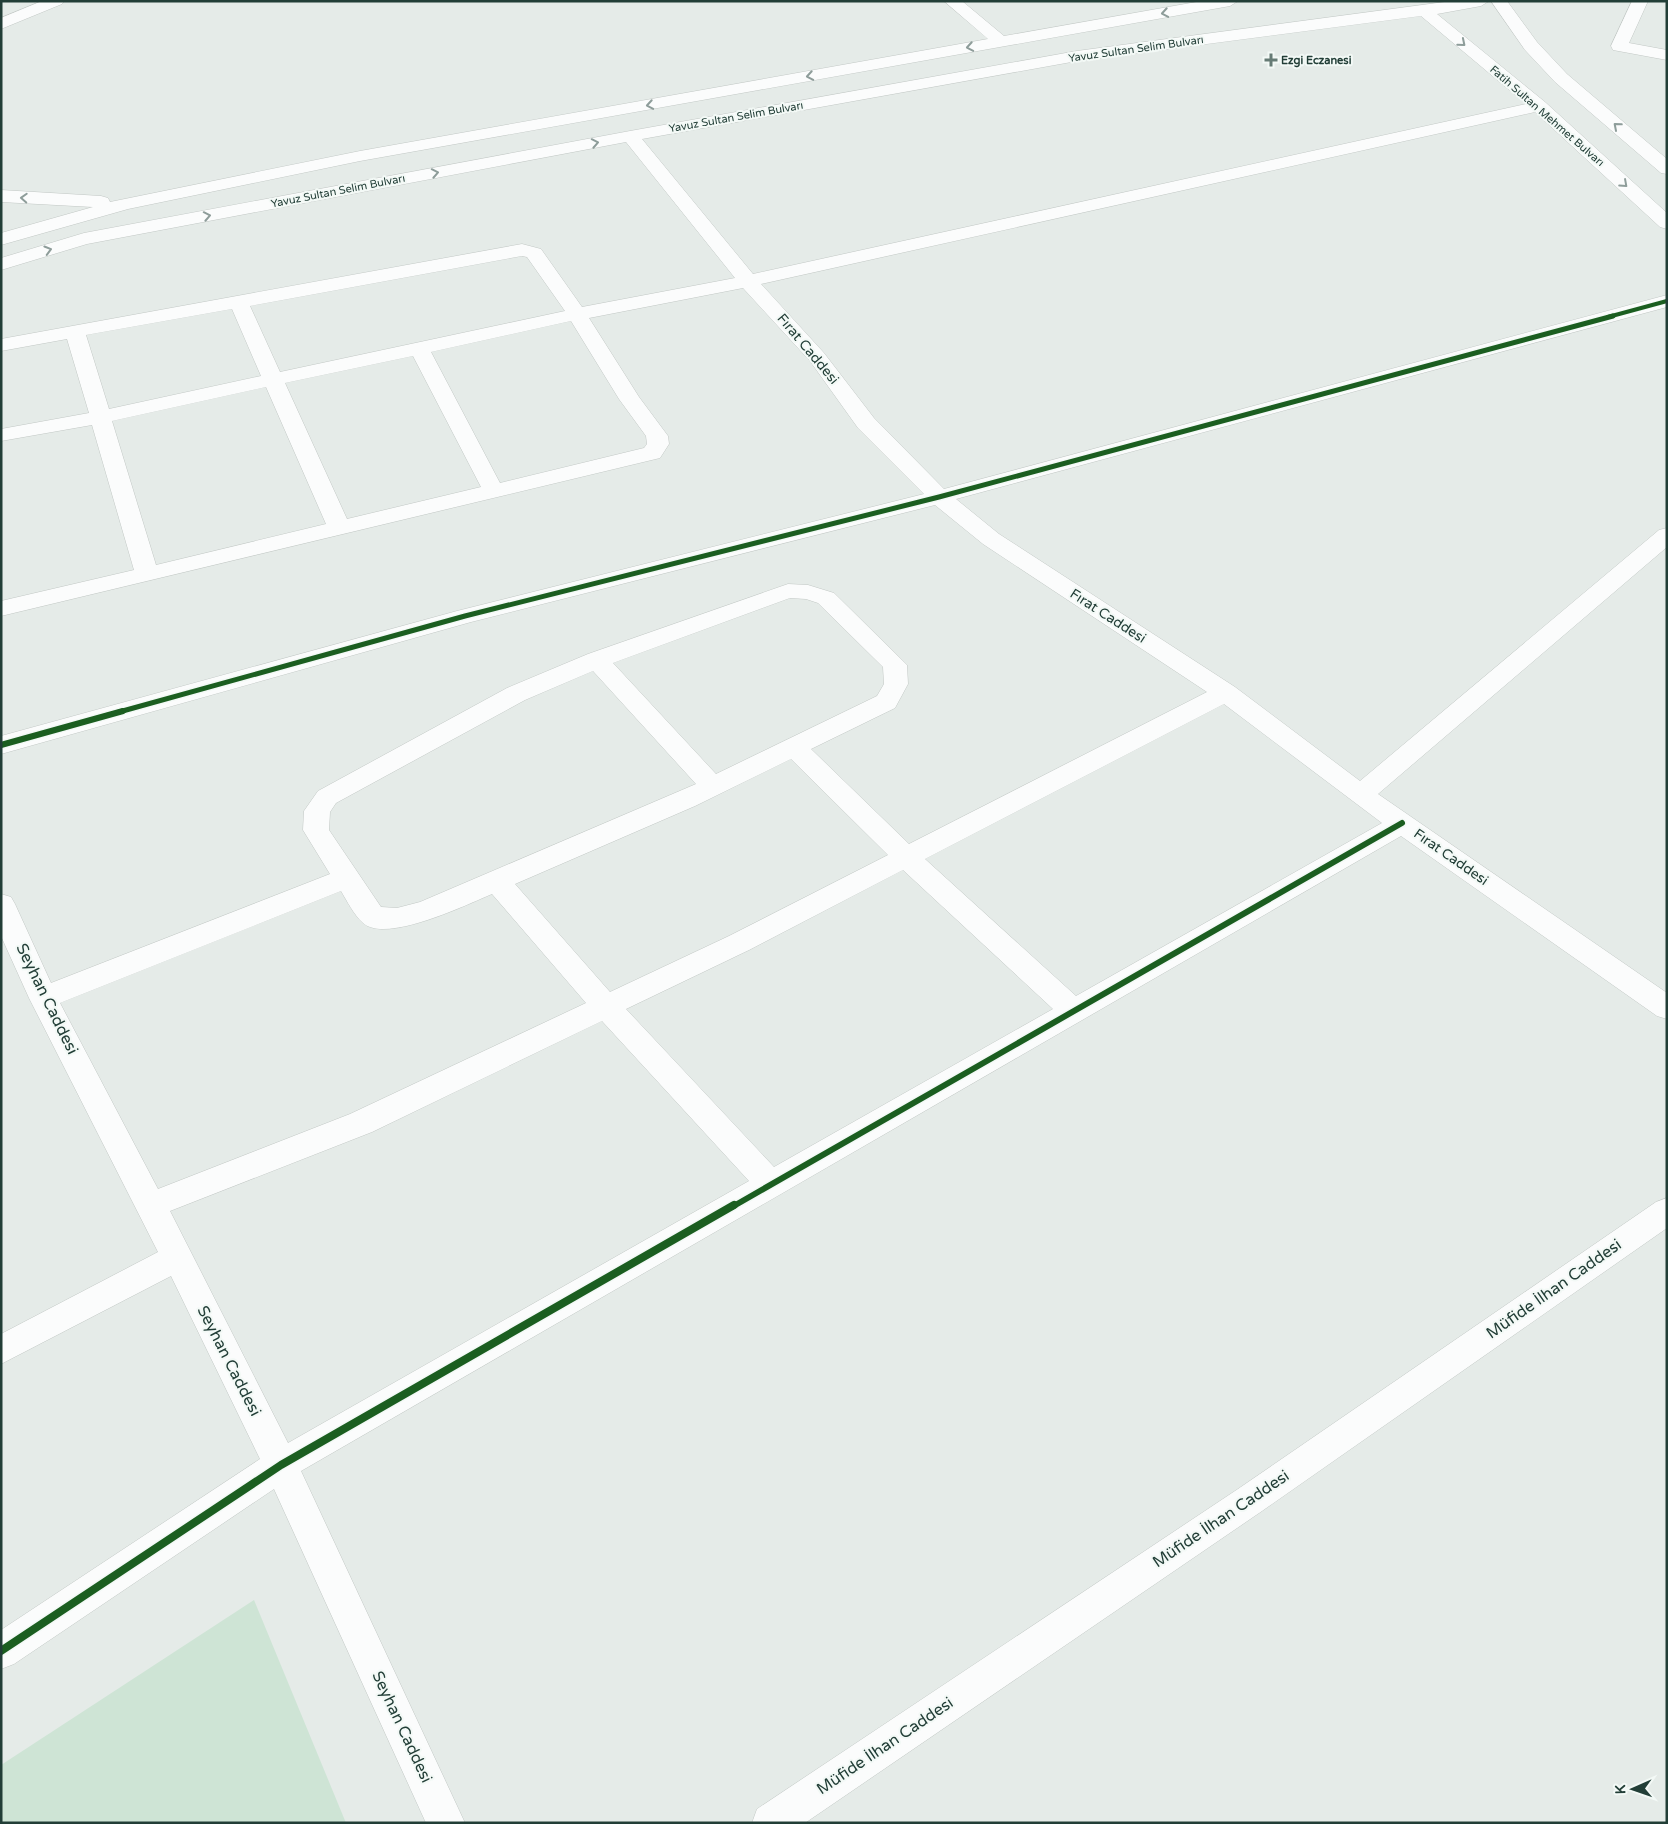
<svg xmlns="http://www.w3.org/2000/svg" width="1668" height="1824" font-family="'Varela Round',sans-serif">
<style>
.green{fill:#cee4d5}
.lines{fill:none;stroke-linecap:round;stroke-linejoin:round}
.minor-casing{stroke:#c2c8c5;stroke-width:1}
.minor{fill:#fbfcfc;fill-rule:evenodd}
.cycleway-far3-casing{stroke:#f3f9f6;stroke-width:5.5}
.cycleway-far2-casing{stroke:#f3f9f6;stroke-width:8}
.cycleway-far1-casing{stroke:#f3f9f6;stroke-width:9}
.cycleway-casing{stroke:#f3f9f6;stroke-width:11}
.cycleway-far3{stroke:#1b5e20;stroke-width:4}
.cycleway-far2{stroke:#1b5e20;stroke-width:5}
.cycleway-far1{stroke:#1b5e20;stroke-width:6}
.cycleway{stroke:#1b5e20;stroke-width:8}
.oneway{stroke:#8e9d9a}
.poi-dot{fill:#667b75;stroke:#f3f9f6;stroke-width:2}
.labels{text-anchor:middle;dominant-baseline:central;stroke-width:4;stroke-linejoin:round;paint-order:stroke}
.far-street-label{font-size:11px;fill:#223e37;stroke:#f3f9f6}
.far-poi-label{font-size:11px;font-weight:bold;fill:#223e37;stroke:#f3f9f6;text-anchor:start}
.street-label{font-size:14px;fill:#223e37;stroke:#f3f9f6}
.near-street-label{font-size:16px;fill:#223e37;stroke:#f3f9f6}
</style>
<rect width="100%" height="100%" fill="#e5ebe8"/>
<path class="green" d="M254 1600 346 1823H1V1765Z"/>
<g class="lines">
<defs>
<g id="minor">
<path d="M42 1H64L62 4 1 29V18Z"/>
<path d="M944 1H962L1004 36 1202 1H1238L1230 6 360 161 128 209 1 245V233L93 207 1 202V190L101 196 108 198 110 202 360 151 988 39Z"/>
<path d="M1452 1H1489L1481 6 1437 14 1545 102 1667 213V229L1660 227 1535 112 761 284 824 353 874 418 944 489 1667 295V307L956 499 999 534 1235 687 1360 781 1659 530 1667 528V547L1378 794 1667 993V1019L1657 1016 1401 836 301 1471 465 1823H426L274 1489 14 1664 1 1669V1630L260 1459 171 1276 1 1364V1334L158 1252 29 998 1 936V894L11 897 15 904 51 983 330 874 303 830 304 811 318 791 507 688 588 654 788 584 808 585 834 593 907 665 908 684 895 708 811 749 909 844 1207 692 983 544 935 505 471 622 1 754V736L457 611 924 494 858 428 810 361 743 288 589 318 639 397 668 436 669 444 660 458 1 616V601L134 570 92 425 1 441V429L89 413 67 339 1 351V339L522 244 541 249 582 307 735 278 626 142 87 244 1 270V258L84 233 630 131 1077 51ZM1421 16 1526 104 753 274 642 139 1077 61ZM522 256 527 257 565 311 280 372 250 306ZM232 309 261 376 109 409 86 335ZM571 321 619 399 646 436 647 444 644 448 500 483 431 352ZM413 356 481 487 347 519 285 383ZM266 387 326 524 156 565 112 421ZM790 598 806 599 818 603 883 667 884 684 877 696 716 774 613 663ZM593 671 696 784 420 902 397 908 381 907 329 830 330 812 336 803 525 700ZM1224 704 1382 823 1076 996 925 859ZM791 759 888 855 729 936 610 992 515 884 695 806ZM903 870 1053 1009 774 1167 626 1009 749 950ZM341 891C347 901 354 915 363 923 386 944 468 904 492 894L586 1003 350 1114 158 1189 60 1003ZM602 1021 749 1181 288 1443 170 1211 372 1132Z"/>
<path d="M1491 1H1507L1537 42 1567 74 1667 159V174L1661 173 1555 82 1525 50Z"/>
<path d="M1632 1H1648L1629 43 1667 50V60L1613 50 1611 46Z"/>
<path d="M1667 1198V1228L1262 1511 805 1823H752L757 1809 1238 1489 1656 1202Z"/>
</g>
</defs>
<use href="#minor" class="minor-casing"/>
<use href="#minor" class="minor"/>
<defs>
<path id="cycleway-far3" d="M1608 317 1667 301"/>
<path id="cycleway-far2" d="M119 712 465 616 939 497 1613 316"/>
<g id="cycleway-far1">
<path d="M1 745 123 711"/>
<path d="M732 1207 1402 823"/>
</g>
<path id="cycleway" d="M1 1651 281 1465 734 1205"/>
</defs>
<use href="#cycleway-far3" class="cycleway-far3-casing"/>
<use href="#cycleway-far2" class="cycleway-far2-casing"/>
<use href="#cycleway-far1" class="cycleway-far1-casing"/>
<use href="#cycleway" class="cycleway-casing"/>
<use href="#cycleway-far3" class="cycleway-far3"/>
<use href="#cycleway-far2" class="cycleway-far2"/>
<use href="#cycleway-far1" class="cycleway-far1"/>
<use href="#cycleway" class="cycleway"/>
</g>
<defs><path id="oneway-chevron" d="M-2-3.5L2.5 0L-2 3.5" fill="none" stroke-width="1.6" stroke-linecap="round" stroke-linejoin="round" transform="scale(1.25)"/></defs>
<g class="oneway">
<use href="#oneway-chevron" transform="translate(1165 13) rotate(170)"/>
<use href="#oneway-chevron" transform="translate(1462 43) rotate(40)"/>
<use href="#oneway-chevron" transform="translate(970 47) rotate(170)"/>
<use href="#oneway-chevron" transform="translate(810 76) rotate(170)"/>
<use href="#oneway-chevron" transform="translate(650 105) rotate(170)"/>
<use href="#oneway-chevron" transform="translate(1617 126) rotate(-139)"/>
<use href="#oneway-chevron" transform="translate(595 143) rotate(-11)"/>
<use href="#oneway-chevron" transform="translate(435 173) rotate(-11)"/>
<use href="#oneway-chevron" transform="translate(1624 184) rotate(42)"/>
<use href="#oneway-chevron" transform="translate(24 198) rotate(-177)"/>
<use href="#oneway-chevron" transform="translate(207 216) rotate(-11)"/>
<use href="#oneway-chevron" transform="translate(48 250) rotate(-16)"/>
</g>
<path class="poi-dot" d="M1268.5 52.5h5v5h5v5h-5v5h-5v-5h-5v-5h5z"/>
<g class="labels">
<g class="far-street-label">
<text transform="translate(1136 49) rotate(-8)">Yavuz Sultan Selim Bulvarı</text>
<text transform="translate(1547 116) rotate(41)">Fatih Sultan Mehmet Bulvarı</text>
<text transform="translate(736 117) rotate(-10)">Yavuz Sultan Selim Bulvarı</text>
<text transform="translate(338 191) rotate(-11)">Yavuz Sultan Selim Bulvarı</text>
</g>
<g class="far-poi-label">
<text x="1281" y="60">Ezgi Eczanesi</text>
</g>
<g class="street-label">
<text transform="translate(808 349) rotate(50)">Fırat Caddesi</text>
<text transform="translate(1108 616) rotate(33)">Fırat Caddesi</text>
<text transform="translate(1451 857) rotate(35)">Fırat Caddesi</text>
</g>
<g class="near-street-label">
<text transform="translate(47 999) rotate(64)">Seyhan Caddesi</text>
<text transform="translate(1554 1289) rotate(-35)">Müfide İlhan Caddesi</text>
<text transform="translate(229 1361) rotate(63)">Seyhan Caddesi</text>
<text transform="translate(1221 1519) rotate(-34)">Müfide İlhan Caddesi</text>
<text transform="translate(402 1727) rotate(65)">Seyhan Caddesi</text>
<text transform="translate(885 1746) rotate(-34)">Müfide İlhan Caddesi</text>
</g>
</g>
<rect width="1668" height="1824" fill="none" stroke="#223e37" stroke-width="5"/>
<g transform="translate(1633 1789) rotate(268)" stroke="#f3f9f6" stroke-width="4" paint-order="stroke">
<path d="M0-4L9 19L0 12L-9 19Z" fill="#223e37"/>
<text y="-8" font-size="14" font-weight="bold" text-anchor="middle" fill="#223e37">K</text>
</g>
</svg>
